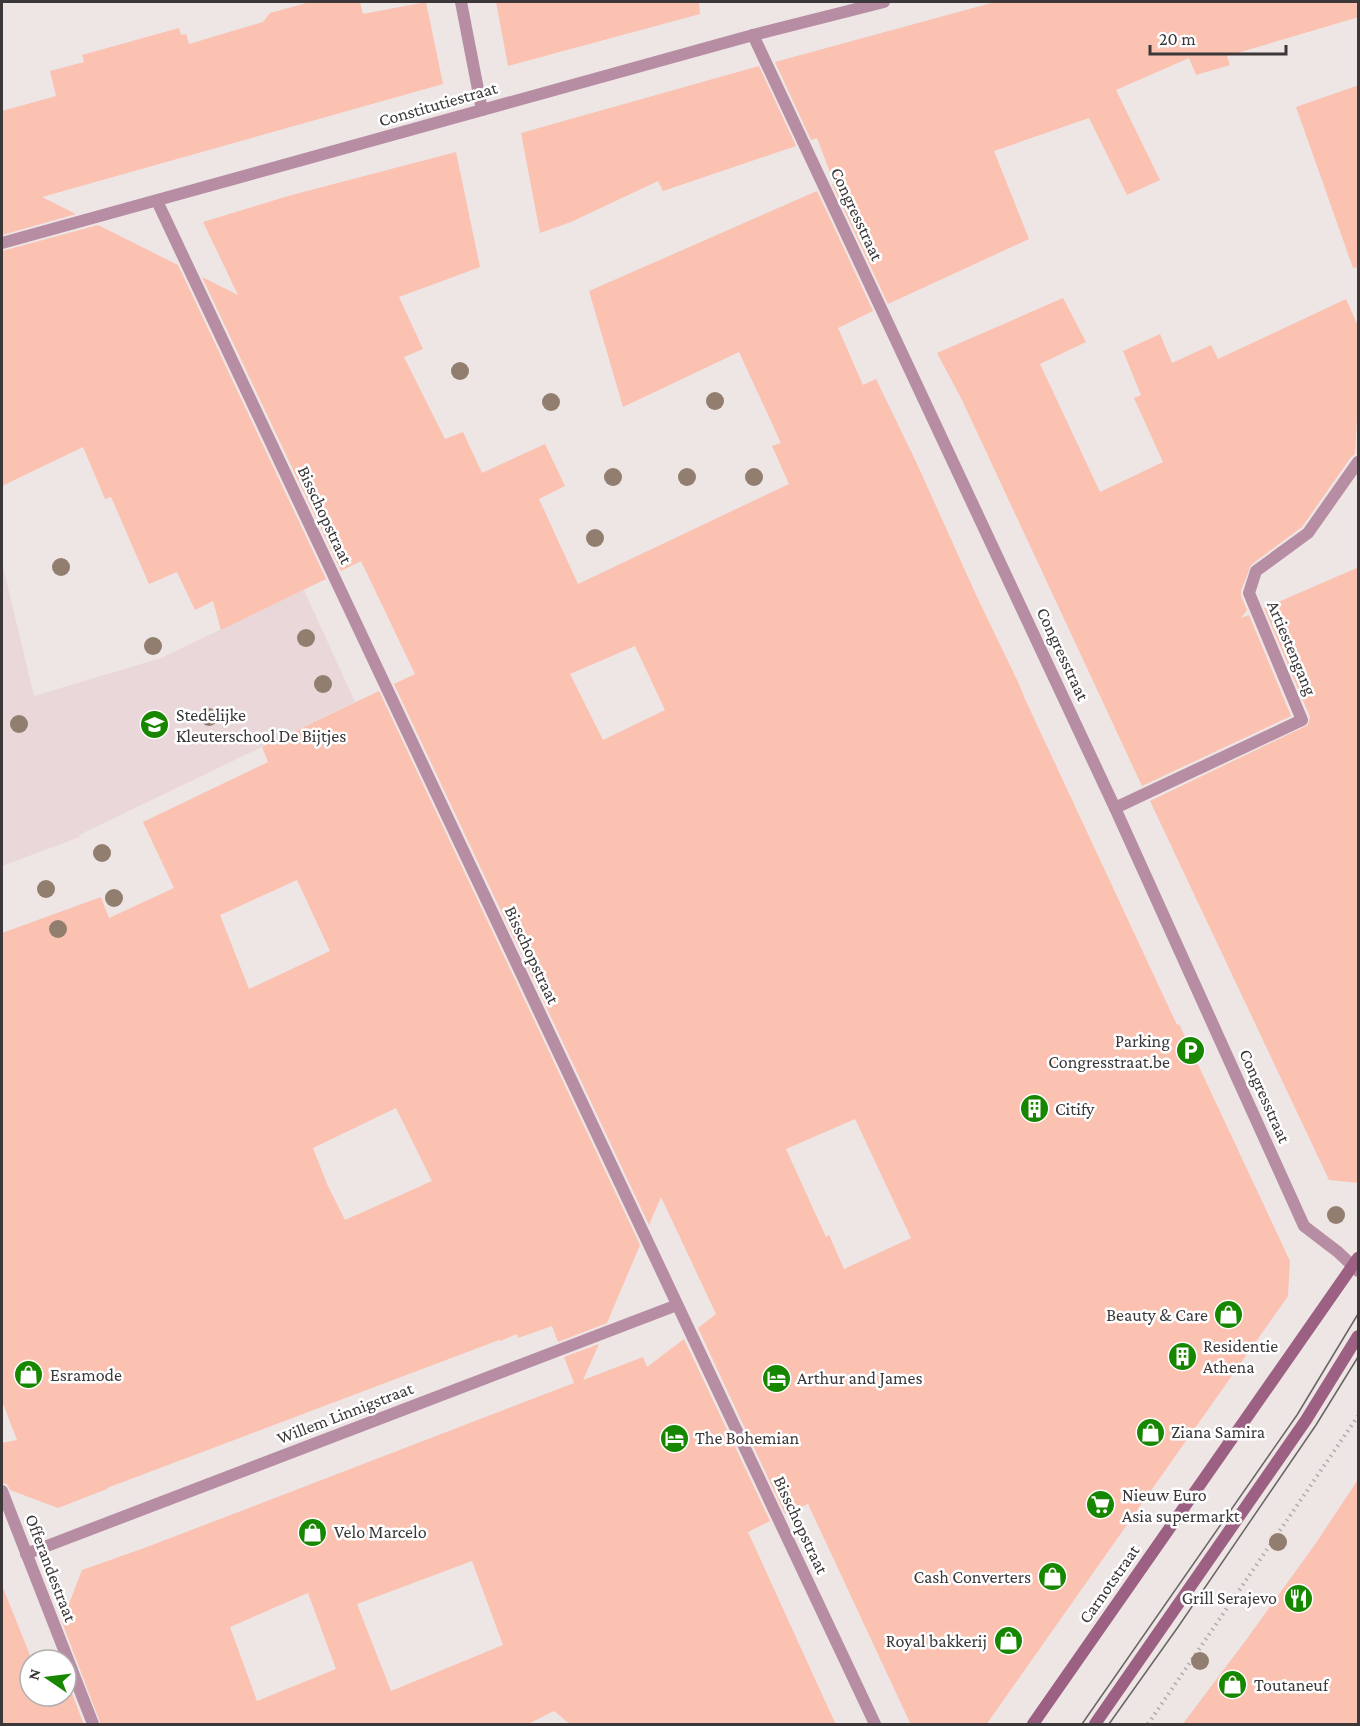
<svg xmlns="http://www.w3.org/2000/svg" width="1360" height="1726" font-family="'Crimson Pro',serif">
<style>
.built{fill:#ead7d9}
.building{fill:#fbc2b1;fill-rule:evenodd}
.lines{fill:none;stroke-linecap:round;stroke-linejoin:round}
.path{stroke:#b2abab;stroke-width:4;stroke-dasharray:1.5 4.5;stroke-linecap:butt}
.street{stroke:#b78da3;stroke-width:12}
.secondary{stroke:#9c6182;stroke-width:12}
.tram{stroke:#696465;stroke-width:1.5}
.tree{fill:#927e6e}
.labels{text-anchor:middle;dominant-baseline:central;stroke-width:5;stroke-linejoin:round;paint-order:stroke}
.street-label{font-size:18px;fill:#3c3839;stroke:#fff}
.poi-label{font-size:18px;fill:#3c3839;stroke:#fff;text-anchor:start}
</style>
<rect width="100%" height="100%" fill="#eee5e5"/>
<path class="built" d="M3 567 34 696 161 658 304 590 355 702 79 835 80 837 2 866V568Z"/>
<g class="building">
<path d="M310 2H360L363 14 426 2 443 84 42 197 76 214 2 235V111L56 96 50 71 84 62 82 55 179 28 181 35 186 34 189 44 263 22 270 13Z"/>
<path d="M496 2H699L700 14 508 66Z"/>
<path d="M995 2H1359V17L1227 56 1230 65 1196 75 1189 58 1116 90 1160 180 1127 195 1089 118 994 151 1029 239 888 304 832 184 834 183 817 138 811 140 775 62Z"/>
<path d="M759 66 796 146 663 191 658 181 571 222 540 233 521 133Z"/>
<path d="M1359 85V267L1353 268 1296 107Z"/>
<path d="M456 152 480 267 399 297 423 349 404 357 445 439 463 432 482 473 545 444 565 486 539 499 578 584 789 484 772 446 781 443 739 352 623 407 589 291 817 191 873 311 838 328 863 385 876 379 918 466 977 597 1019 684 1025 699 1177 1025 1179 1024 1290 1261 1288 1296 986 1725H911L808 1504 785 1514 698 1328 716 1314 661 1197 649 1225 394 684 415 674 361 561 341 571 202 277 238 295 203 222 288 196ZM635 646 665 710 603 740 570 674ZM855 1119 911 1238 844 1269 829 1235 826 1237 786 1149Z"/>
<path d="M98 225 178 265 326 579 221 630 213 601 195 610 177 572 149 584 111 497 105 499 83 447 2 486V251Z"/>
<path d="M1063 298 1086 342 1040 364 1100 492 1163 462 1134 398 1141 395 1123 351 1160 334 1172 363 1211 345 1218 359 1346 299 1359 328V380L1355 454 1351 457 1302 527 1251 565 1241 591V596L1247 610 1241 618 1249 615 1291 716 1142 786 962 400 937 353Z"/>
<path d="M1359 567V1183L1329 1180 1150 801 1308 725 1310 717 1264 608Z"/>
<path d="M379 691 640 1245 607 1323 558 1342 552 1326 518 1338 517 1334 500 1341 499 1340 107 1488V1489L58 1508 10 1490 7 1484 2 1483V1443L17 1440 2 1401V933L101 897 109 918 174 888 143 822 268 762 262 747ZM297 880 330 951 249 989 220 915ZM396 1108 432 1181 345 1220 327 1184 313 1148Z"/>
<path d="M684 1339 770 1521 748 1532 836 1725H571L554 1711 526 1725H101L62 1622 82 1570 147 1547 574 1383 564 1357 599 1344 583 1380 643 1357 647 1367ZM472 1561 503 1645 391 1691 357 1604ZM308 1593 336 1669 257 1701 230 1627Z"/>
<path d="M1359 1478V1725H1182L1246 1640 1316 1543Z"/>
<path d="M2 1588H3L32 1660H30V1696H66V1678L84 1725H2Z"/>
</g>
<g class="lines">
<path class="path" d="M1148 1724 1358 1416"/>
<g class="street">
<path d="M461 2 482 110"/>
<path d="M753 35 1115 808 1304 1226 1338 1252 1358 1271"/>
<path d="M157 201 875 1724"/>
<path d="M2 243 753 35 884 2"/>
<path d="M1115 808 1302 720 1249 593 1256 571 1308 533 1358 462"/>
<path d="M2 1491 93 1724"/>
<path d="M26 1554 677 1305"/>
</g>
<g class="secondary">
<path d="M1033 1724 1358 1258"/>
<path d="M1095 1724 1306 1420 1358 1336"/>
</g>
<g class="tram">
<path d="M1082 1724 1297 1415 1358 1314"/>
<path d="M1109 1724 1178 1627 1316 1425 1358 1357"/>
</g>
</g>
<g class="tree">
<circle cx="460" cy="371" r="9"/>
<circle cx="715" cy="401" r="9"/>
<circle cx="551" cy="402" r="9"/>
<circle cx="613" cy="477" r="9"/>
<circle cx="687" cy="477" r="9"/>
<circle cx="754" cy="477" r="9"/>
<circle cx="595" cy="538" r="9"/>
<circle cx="61" cy="567" r="9"/>
<circle cx="306" cy="638" r="9"/>
<circle cx="153" cy="646" r="9"/>
<circle cx="323" cy="684" r="9"/>
<circle cx="209" cy="717" r="9"/>
<circle cx="19" cy="724" r="9"/>
<circle cx="102" cy="853" r="9"/>
<circle cx="46" cy="889" r="9"/>
<circle cx="114" cy="898" r="9"/>
<circle cx="58" cy="929" r="9"/>
<circle cx="1336" cy="1215" r="9"/>
<circle cx="1278" cy="1542" r="9"/>
<circle cx="1200" cy="1661" r="9"/>
</g>
<defs>
<symbol id="school-disc" viewBox="-11 -11 22 22"><circle r="9.5" fill="#188700" stroke="#fff"/><path d="M0-5L7-2L0 1L-7-2ZM-4 1L0 2.5L4 1V4Q0 6-4 4Z" fill="#fff"/></symbol>
<symbol id="parking-disc" viewBox="-11 -11 22 22"><circle r="9.5" fill="#188700" stroke="#fff"/><path d="M-3.5-5.5H1a3.5 3.5 0 0 1 0 7H-1V5.5H-3.5ZM-1-3.4V-.6H.8a1.4 1.4 0 0 0 0-2.8Z" fill="#fff"/></symbol>
<symbol id="building-disc" viewBox="-11 -11 22 22"><circle r="9.5" fill="#188700" stroke="#fff"/><path d="M-4-6H4V6H1V3H-1V6H-4ZM-2.5-4.3h1.7v1.8h-1.7ZM.8-4.3h1.7v1.8H.8ZM-2.5-1h1.7V.8h-1.7ZM.8-1h1.7V.8H.8Z" fill="#fff"/></symbol>
<symbol id="shop-disc" viewBox="-11 -11 22 22"><circle r="9.5" fill="#188700" stroke="#fff"/><path d="M-5-2.5h2.3a2.7 3.5 0 0 1 5.4 0H5L5.5 6h-11ZM-1.5-2.5h3a1.5 2.3 0 0 0-3 0Z" fill="#fff"/></symbol>
<symbol id="hotel-disc" viewBox="-11 -11 22 22"><circle r="9.5" fill="#188700" stroke="#fff"/><path d="M-6-4.5h1.5V1H6V5H4.5V3h-9V5H-6ZM-4 0a1.8 1.8 0 1 1 3.6 0ZM.5 0V-2.5h3Q6-2.5 6 0Z" fill="#fff"/></symbol>
<symbol id="supermarket-disc" viewBox="-11 -11 22 22"><circle r="9.5" fill="#188700" stroke="#fff"/><path d="M-6-5.5h2.5l.6 2H6L4.5 2H-2.5L-4.4-4H-6ZM-1.5 3.2a1.3 1.3 0 1 0 .1 0ZM3 3.2a1.3 1.3 0 1 0 .1 0Z" fill="#fff"/></symbol>
<symbol id="restaurant-disc" viewBox="-11 -11 22 22"><circle r="9.5" fill="#188700" stroke="#fff"/><path d="M-5-6h1v4h1v-4h1v4h1v-4h1v5L-1.5 .5V6h-2V.5L-5-1ZM5-6V6H3V1.5H1.5Q1.5-4 5-6Z" fill="#fff"/></symbol>
</defs>
<g fill-rule="evenodd">
<use href="#school-disc" x="138" y="708" width="33" height="33"/>
<use href="#parking-disc" x="1174" y="1034" width="33" height="33"/>
<use href="#building-disc" x="1018" y="1092" width="33" height="33"/>
<use href="#shop-disc" x="1212" y="1298" width="33" height="33"/>
<use href="#building-disc" x="1166" y="1340" width="33" height="33"/>
<use href="#shop-disc" x="12" y="1358" width="33" height="33"/>
<use href="#hotel-disc" x="760" y="1362" width="33" height="33"/>
<use href="#shop-disc" x="1134" y="1416" width="33" height="33"/>
<use href="#hotel-disc" x="658" y="1422" width="33" height="33"/>
<use href="#supermarket-disc" x="1084" y="1488" width="33" height="33"/>
<use href="#shop-disc" x="296" y="1516" width="33" height="33"/>
<use href="#shop-disc" x="1036" y="1560" width="33" height="33"/>
<use href="#restaurant-disc" x="1282" y="1582" width="33" height="33"/>
<use href="#shop-disc" x="992" y="1624" width="33" height="33"/>
<use href="#shop-disc" x="1216" y="1668" width="33" height="33"/>
</g>
<g class="labels">
<g class="street-label">
<text transform="translate(438 104) rotate(-16)">Constitutiestraat</text>
<text transform="translate(857 214) rotate(65)">Congresstraat</text>
<text transform="translate(325 515) rotate(65)">Bisschopstraat</text>
<text transform="translate(1292 648) rotate(67)">Artiestengang</text>
<text transform="translate(1063 654) rotate(65)">Congresstraat</text>
<text transform="translate(532 955) rotate(65)">Bisschopstraat</text>
<text transform="translate(1265 1096) rotate(66)">Congresstraat</text>
<text transform="translate(345 1413) rotate(-21)">Willem Linnigstraat</text>
<text transform="translate(801 1525) rotate(65)">Bisschopstraat</text>
<text transform="translate(51 1568) rotate(69)">Offerandestraat</text>
<text transform="translate(1109 1584) rotate(-55)">Carnotstraat</text>
</g>
<g class="poi-label">
<text x="176" y="715">Stedelijke<tspan x="176" dy="21">Kleuterschool De Bijtjes</tspan></text>
<text x="1170" y="1041" text-anchor="end">Parking<tspan x="1170" dy="21">Congresstraat.be</tspan></text>
<text x="1055" y="1109">Citify</text>
<text x="1208" y="1315" text-anchor="end">Beauty &amp; Care</text>
<text x="1203" y="1346">Residentie<tspan x="1203" dy="21">Athena</tspan></text>
<text x="50" y="1375">Esramode</text>
<text x="797" y="1378">Arthur and James</text>
<text x="1171" y="1432">Ziana Samira</text>
<text x="695" y="1438">The Bohemian</text>
<text x="1122" y="1495">Nieuw Euro<tspan x="1122" dy="21">Asia supermarkt</tspan></text>
<text x="334" y="1532">Velo Marcelo</text>
<text x="1031" y="1577" text-anchor="end">Cash Converters</text>
<text x="1277" y="1598" text-anchor="end">Grill Serajevo</text>
<text x="987" y="1641" text-anchor="end">Royal bakkerij</text>
<text x="1254" y="1685">Toutaneuf</text>
</g>
</g>
<rect width="1360" height="1726" fill="none" stroke="#3c3839" stroke-width="6"/>
<g transform="translate(48 1678) rotate(284)"><circle r="28" fill="#ffffff" stroke="#b1afb0" stroke-width="1.5"/>
<path d="M0-4.5L10 22L0 15L-10 22Z" fill="#188700"/>
<text y="-9" font-size="16" font-weight="bold" text-anchor="middle" fill="#3c3839">N</text>
</g>
<path d="M1150 45v9h136v-9" fill="none" stroke="#3c3839" stroke-width="3"/>
<text x="1159" y="45" font-size="18" fill="#3c3839" stroke="#ffffff" stroke-width="4.5" paint-order="stroke">20 m</text>
</svg>
